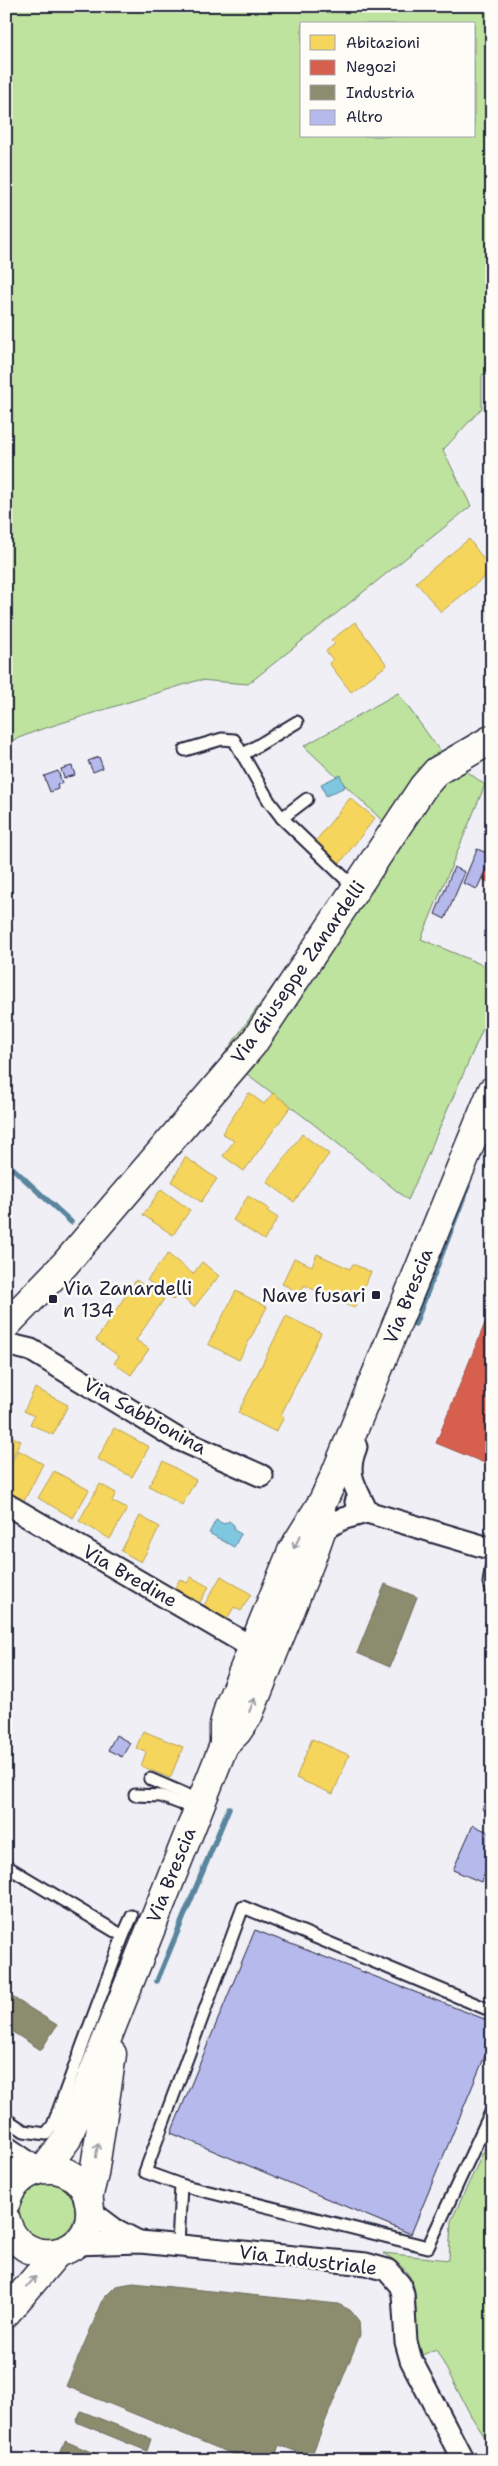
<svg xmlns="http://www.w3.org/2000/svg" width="498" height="2466" font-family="'Shantell Sans',sans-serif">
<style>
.green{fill:#bee39e;stroke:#70826c;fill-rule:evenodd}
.water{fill:#7fc7e0;stroke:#5a859e}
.homes{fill:#f6d55c;stroke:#b69f52}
.shops{fill:#d6604d;stroke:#a04d48}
.industry{fill:#8c8c6e;stroke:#6c6c5f}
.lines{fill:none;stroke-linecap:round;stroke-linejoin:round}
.stream{stroke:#5a859e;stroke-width:5.5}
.building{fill:#b6b9eb;stroke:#22223b}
.lane-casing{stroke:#22223b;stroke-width:15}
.street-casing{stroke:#22223b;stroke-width:25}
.secondary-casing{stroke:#22223b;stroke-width:31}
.lane{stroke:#fdfcf7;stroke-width:11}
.street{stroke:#fdfcf7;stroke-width:21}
.secondary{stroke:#fdfcf7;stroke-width:28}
.oneway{stroke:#9a9aa2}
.poi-dot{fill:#22223b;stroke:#fdfcf7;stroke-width:2}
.labels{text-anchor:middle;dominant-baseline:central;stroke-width:5;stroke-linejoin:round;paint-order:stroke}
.street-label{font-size:19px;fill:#22223b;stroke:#fdfcf7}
.poi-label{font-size:19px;fill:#22223b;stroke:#fdfcf7;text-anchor:start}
</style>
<rect width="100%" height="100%" fill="#efeff5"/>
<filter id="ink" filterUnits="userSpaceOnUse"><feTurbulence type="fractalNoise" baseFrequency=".02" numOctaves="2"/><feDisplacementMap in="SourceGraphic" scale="10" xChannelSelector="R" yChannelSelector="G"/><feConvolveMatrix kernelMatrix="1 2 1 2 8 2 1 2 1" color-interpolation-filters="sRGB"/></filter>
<g filter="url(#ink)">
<g class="green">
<path d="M6 6H492V370L482 375V408L443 450 471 506 248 684 199 680 39 730 6 743ZM302 24H474V136H302Z"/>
<path d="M398 693 440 751 485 785 421 939 492 969V1008L408 1200 311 1122 223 1056 387 825 304 746Z"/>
<path d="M492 2134V2448L471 2416 436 2349 422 2355C420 2347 416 2337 416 2329 415 2290 421 2276 383 2253L449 2260 451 2221Z"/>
<circle cx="47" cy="2211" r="28"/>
</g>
<g class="water">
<path d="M340 775 345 787 326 796 321 784Z"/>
<path d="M216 1520 224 1524 229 1521 234 1525V1530L241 1534 234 1547 209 1533Z"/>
</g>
<g class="homes">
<path d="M469 539 492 571 441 612 416 582Z"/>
<path d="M355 622 387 665 351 692 329 663 333 660 326 651 335 644 331 640Z"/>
<path d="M350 798 375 818 340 863 314 843Z"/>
<path d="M249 1093 264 1104 273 1093 291 1106 244 1171 223 1156 234 1141 222 1133Z"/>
<path d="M302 1134 329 1154 294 1202 267 1182Z"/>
<path d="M185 1157 217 1179 201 1202 172 1182Z"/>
<path d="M161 1189 190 1210 173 1235 143 1215Z"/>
<path d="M248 1196 269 1209 267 1211 278 1218 264 1240 233 1220Z"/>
<path d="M168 1254 193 1274 202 1262 219 1276 194 1307 178 1294 173 1300 147 1280Z"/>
<path d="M317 1254 350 1269 353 1264 371 1272 354 1308 304 1285 301 1293 282 1284 294 1258 312 1266Z"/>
<path d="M136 1280 164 1299 136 1340 149 1349 131 1375 114 1363 119 1356 96 1340Z"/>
<path d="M236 1291 267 1307 239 1360 208 1344Z"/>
<path d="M286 1316 321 1333 281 1415 284 1417 276 1432 238 1413Z"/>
<path d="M35 1388 68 1405 53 1435 30 1424 34 1416 24 1411Z"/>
<path d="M114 1428 149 1447 132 1477 98 1459Z"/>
<path d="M6 1434 21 1441 6 1469Z"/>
<path d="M18 1450 43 1464 24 1501 6 1492V1473Z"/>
<path d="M163 1461 196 1480 182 1505 149 1486Z"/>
<path d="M54 1471 89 1490 73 1518 38 1498Z"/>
<path d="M100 1484 116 1493 112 1501 127 1509 110 1539 79 1521Z"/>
<path d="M140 1516 160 1527 141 1562 121 1551Z"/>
<path d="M221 1576 251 1594 241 1611 234 1607 226 1621 203 1607Z"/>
<path d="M191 1577 209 1587 197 1607 172 1592 180 1579 187 1583Z"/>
<path d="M143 1731 183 1747 170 1778 141 1766 146 1752 136 1748Z"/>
<path d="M312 1739 349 1755 333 1794 296 1778Z"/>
</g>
<g class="shops">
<path d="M492 851V884L480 878Z"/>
<path d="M492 1306V1466L436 1443Z"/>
</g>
<g class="industry">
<path d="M385 1584 417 1597 390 1667 357 1653Z"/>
<path d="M9 1995 57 2025 41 2050 6 2028V1999Z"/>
<path d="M133 2283 338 2304 350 2310 359 2321 360 2335 311 2457 279 2445 274 2460H247L66 2386 104 2298 116 2286Z"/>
<path d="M81 2411 151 2439 147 2451 76 2422Z"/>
<path d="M65 2441 110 2460H58Z"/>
</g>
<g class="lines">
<g class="stream">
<path d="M6 1162 71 1222"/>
<path d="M415 1324 468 1186"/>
<path d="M157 1981 229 1808"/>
</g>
</g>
<g class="building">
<path d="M99 757 103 768 93 772 88 761Z"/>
<path d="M72 766 75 775 64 778 61 769Z"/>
<path d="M58 771 62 783 57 784 58 789 50 792 44 776Z"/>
<path d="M477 849 492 855 477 889 463 883Z"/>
<path d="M454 867 465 872 445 919 435 914Z"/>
<path d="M116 1735 130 1743 122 1757 108 1750Z"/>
<path d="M492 1787V1813L482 1809Z"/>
<path d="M473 1825 492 1834V1858L481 1882 453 1870Z"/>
<path d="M255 1930 492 2022V2039L411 2234 171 2133Z"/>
</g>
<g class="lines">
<defs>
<g id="lane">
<path d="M185 750 222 739 234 740 269 801 282 818 356 889"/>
<path d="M242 755 297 722"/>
<path d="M282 818 307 799"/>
<path d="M492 1563 489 1583 492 1589"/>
<path d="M150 1779 201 1801"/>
<path d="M135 1795 161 1796 198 1810"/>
<path d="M6 1866 123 1936 53 2125 46 2134 24 2131 6 2119"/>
<path d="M123 1936 132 1916"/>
<path d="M492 2011 243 1907 145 2172 181 2185 428 2247 492 2110"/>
<path d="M178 2245 181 2185"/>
</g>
<g id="street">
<path d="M6 1344 31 1350 176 1438 262 1476"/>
<path d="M356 1447C344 1476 356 1486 367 1512"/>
<path d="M356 1502 367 1512 492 1549"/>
<path d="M6 1504 253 1648"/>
<path d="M321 1531 342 1519 367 1512"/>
<path d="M6 2147 38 2169"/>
<path d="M6 2169 9 2194"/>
<path d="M90 2211 114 2229 137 2241"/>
<path d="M75 2244 140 2242 366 2264 387 2270 400 2285 403 2294 406 2342 411 2360 463 2460"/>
</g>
<g id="secondary">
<path d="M6 1325 65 1264 252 1045 423 787 437 771 492 739"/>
<path d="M224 1745 237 1732 248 1716 310 1562 321 1531 322 1515"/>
<path d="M45 2168 67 2139 224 1745V1725L229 1706 292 1551 323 1501 335 1475 492 1091"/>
<path d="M88 2198 94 2174 112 2054"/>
<path d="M6 2202C20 2155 87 2159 90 2209 94 2260 19 2271 6 2220"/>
<path d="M6 2313 57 2253"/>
</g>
</defs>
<use href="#lane" class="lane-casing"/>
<use href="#street" class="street-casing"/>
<use href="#secondary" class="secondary-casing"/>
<use href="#lane" class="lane"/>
<use href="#street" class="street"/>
<use href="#secondary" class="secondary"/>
</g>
<defs><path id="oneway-shaft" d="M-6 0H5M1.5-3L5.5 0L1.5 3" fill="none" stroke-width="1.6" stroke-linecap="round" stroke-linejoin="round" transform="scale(1.25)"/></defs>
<g class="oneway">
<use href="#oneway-shaft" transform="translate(297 1542) rotate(118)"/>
<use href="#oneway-shaft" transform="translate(252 1705) rotate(-68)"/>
<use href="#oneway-shaft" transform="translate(97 2150) rotate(-82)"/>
<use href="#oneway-shaft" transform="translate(31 2282) rotate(-48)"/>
</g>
</g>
<g class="poi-dot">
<rect x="371" y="1290" width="10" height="10" rx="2.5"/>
<rect x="48" y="1294" width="10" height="10" rx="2.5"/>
</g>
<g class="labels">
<g class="street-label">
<text transform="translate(298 972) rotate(-55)">Via Giuseppe Zanardelli</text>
<text transform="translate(408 1296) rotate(-68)">Via Brescia</text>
<text transform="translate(145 1416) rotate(29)">Via Sabbionina</text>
<text transform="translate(130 1576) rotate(30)">Via Bredine</text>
<text transform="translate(171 1875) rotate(-68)">Via Brescia</text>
<text transform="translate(308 2260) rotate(7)">Via Industriale</text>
</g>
<g class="poi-label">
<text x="63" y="1288">Via Zanardelli<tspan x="63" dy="22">n 134</tspan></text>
<text x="366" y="1295" text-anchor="end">Nave fusari</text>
</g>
</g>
<rect width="498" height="2466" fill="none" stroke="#fdfcf7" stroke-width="25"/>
<rect x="12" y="12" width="473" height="2441" fill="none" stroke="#22223b" stroke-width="2" filter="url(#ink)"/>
<rect x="300" y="22" width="175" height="115" fill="#fdfcf7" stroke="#a5a5ac"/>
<rect x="310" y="35" width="25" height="15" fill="#f6d55c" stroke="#a5a5ac"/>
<text x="346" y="48" font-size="15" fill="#22223b">Abitazioni</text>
<rect x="310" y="60" width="25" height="15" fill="#d6604d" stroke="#a5a5ac"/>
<text x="346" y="72" font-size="15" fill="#22223b">Negozi</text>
<rect x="310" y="85" width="25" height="15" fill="#8c8c6e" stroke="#a5a5ac"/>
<text x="346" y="98" font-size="15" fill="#22223b">Industria</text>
<rect x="310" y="110" width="25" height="15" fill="#b6b9eb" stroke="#a5a5ac"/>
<text x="346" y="122" font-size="15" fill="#22223b">Altro</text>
</svg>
